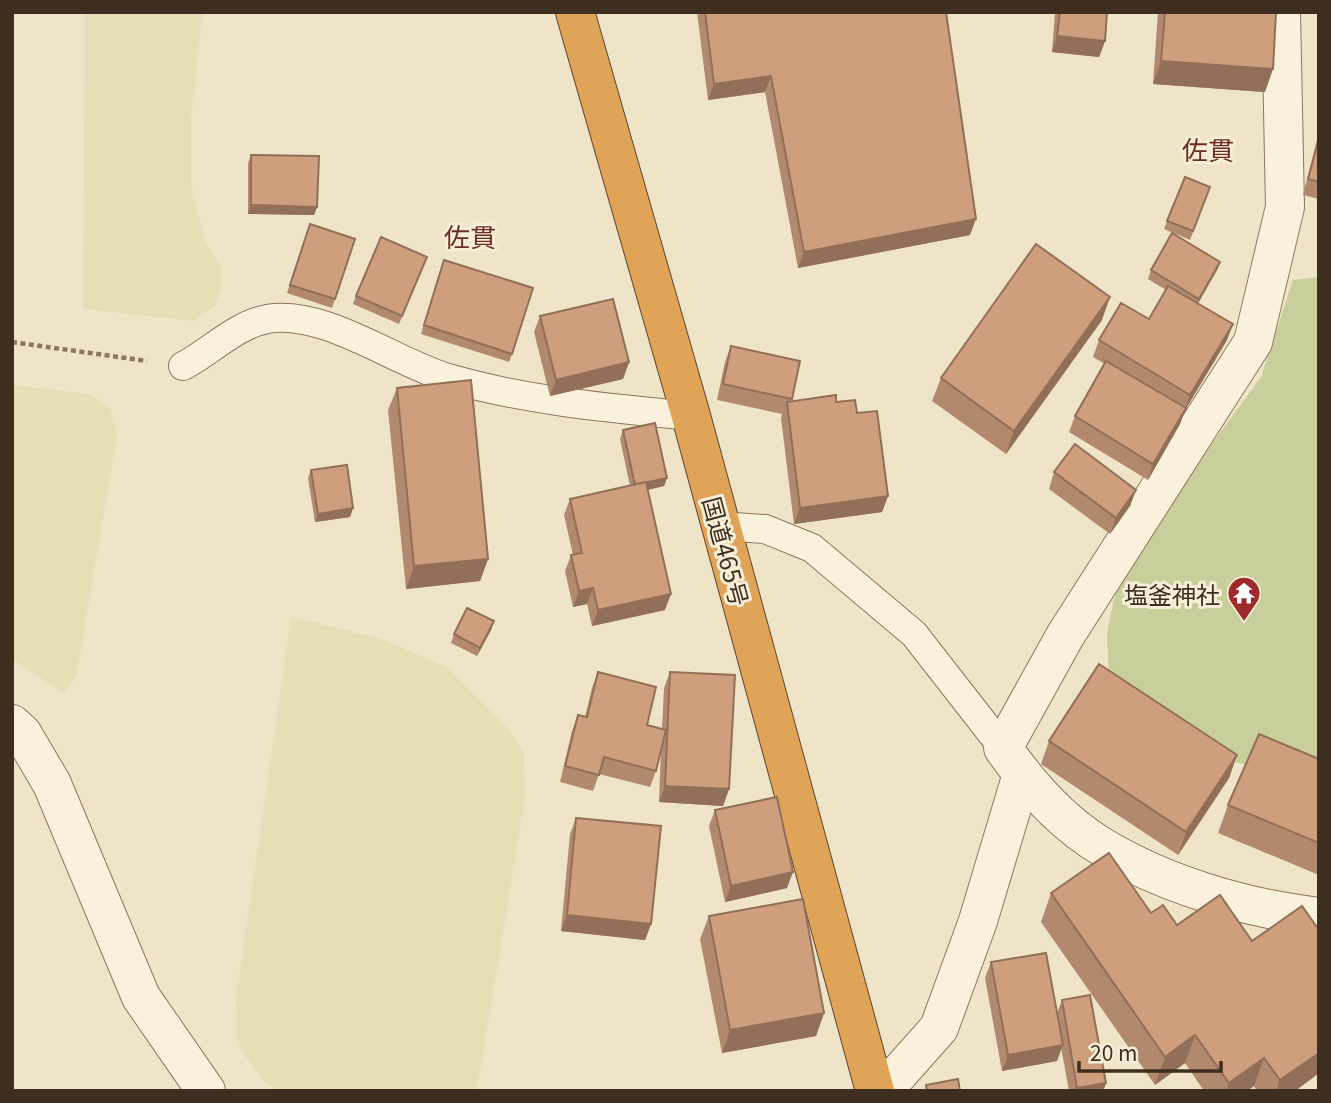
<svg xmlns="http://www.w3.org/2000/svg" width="1331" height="1103" font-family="Georgia,'Noto Sans JP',serif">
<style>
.farmland{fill:#e6deb5}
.green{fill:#c9cf9b}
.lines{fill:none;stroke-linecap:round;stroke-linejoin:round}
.lane-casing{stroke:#8d765c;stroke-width:30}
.street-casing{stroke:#8d765c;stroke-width:40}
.highway-casing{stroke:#5b4430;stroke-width:40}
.path{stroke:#8d765c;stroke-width:4.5;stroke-dasharray:5 3.5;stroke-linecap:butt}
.lane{stroke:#faf1dc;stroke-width:28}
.street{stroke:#faf1dc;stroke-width:38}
.highway{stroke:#e0a458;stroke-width:38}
.wall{fill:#b2896c}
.shaded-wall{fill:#916f58}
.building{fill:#cf9f7d;stroke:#916f58;stroke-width:2}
.labels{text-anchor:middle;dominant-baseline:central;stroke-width:6;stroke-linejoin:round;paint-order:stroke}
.street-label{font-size:24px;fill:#3d2e20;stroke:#f7eed8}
.poi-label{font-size:24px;fill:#3d2e20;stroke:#f7eed8;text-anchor:end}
.neighbourhood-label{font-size:26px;fill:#6b2e1e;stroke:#f7eed8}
</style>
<rect width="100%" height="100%" fill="#f0e4c8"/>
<g class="farmland">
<path d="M85 12H203L191 116V186L206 244 222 268 221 288 214 307 194 321 83 309Z"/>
<path d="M12 385 89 394 110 408 117 436 77 673 65 694 12 659Z"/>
<path d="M291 617 381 639 449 668 508 729 524 753 525 800 477 1091H277L260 1077 238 1045 236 999Z"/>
</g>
<path class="green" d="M1319 277V776L1303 781 1228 760 1109 678 1107 632 1117 585 1192 471 1261 377 1293 280Z"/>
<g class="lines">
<defs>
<g id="lane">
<path d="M183 366C210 352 236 325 267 319 324 309 394 362 448 378 527 401 609 408 691 416"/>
<path d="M720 526 765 529 812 548 914 634 1003 748"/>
</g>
<g id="street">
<path d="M1281 12 1285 207 1253 342 1065 636 1003 748C1028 784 1059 819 1096 843 1161 884 1244 908 1319 917"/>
<path d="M12 724 22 733 52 784 141 997 206 1091"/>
<path d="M883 1091 939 1028 978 921 1022 774"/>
</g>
<path id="highway" d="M575 12 691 416 875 1091"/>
</defs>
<use href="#lane" class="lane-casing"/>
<use href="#street" class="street-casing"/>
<use href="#highway" class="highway-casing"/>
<path class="path" d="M12 342 147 361"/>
<use href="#lane" class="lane"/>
<use href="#street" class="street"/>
<use href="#highway" class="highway"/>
</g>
<g class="wall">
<path d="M697 12H946L970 235 798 268 765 92 708 100Z"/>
<path d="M1055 12H1107L1105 41 1099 57 1052 52Z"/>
<path d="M1158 12H1276L1265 92 1153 84Z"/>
<path d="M1319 132V199L1303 195Z"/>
<path d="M251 155 317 207 314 215 248 214V163Z"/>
<path d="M1185 177 1210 187 1190 240 1164 229Z"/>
<path d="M310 224 355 239 332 308 287 293Z"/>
<path d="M427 257 399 324 353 304 356 296Z"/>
<path d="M1220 262 1217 270 1198 303 1227 340 1185 410 1180 424 1148 480 1069 432 1075 416 1105 364 1093 357 1099 340 1149 319 1166 290 1148 279 1151 270Z"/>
<path d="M441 268 512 354 509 362 421 334Z"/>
<path d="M540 316 629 362 623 379 550 396 534 332Z"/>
<path d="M1102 320 1006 454 932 401 941 378Z"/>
<path d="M731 346 792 399 791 401 836 402 857 413 888 496 882 512 794 524 781 418 782 414 717 400 725 362Z"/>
<path d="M397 388 488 559 480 581 406 589 388 410Z"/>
<path d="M623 430 667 478 664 486 648 490 665 610 592 626 587 604 573 607 565 571 571 555H573L564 515 570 499 630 486 620 439Z"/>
<path d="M311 470 353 508 350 517 315 522 308 478Z"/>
<path d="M1054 472 1136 490 1130 506 1110 534 1049 489Z"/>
<path d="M494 621 491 630 477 656 451 643 454 634Z"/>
<path d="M598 672 647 725 662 729 664 688 670 672 729 789 723 806 659 802 661 749 656 771 650 787 599 774 593 791 560 782 572 731 578 715 585 717 592 688Z"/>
<path d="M1049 741 1237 755 1229 778 1178 855 1041 764Z"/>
<path d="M1319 759V875L1218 833 1228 805Z"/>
<path d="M715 810 787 888 725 902 709 826Z"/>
<path d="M576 818 651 924 645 940 561 931 570 834Z"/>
<path d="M1051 893 1151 913 1177 925 1319 1073 1295 1091H1257L1254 1086 1247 1091H1204L1185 1063 1155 1085 1041 922Z"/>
<path d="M709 916 824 1013 816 1036 722 1053 700 939Z"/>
<path d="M991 962 1057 1013 1062 1000 1106 1083 1103 1091H1069L1061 1047 1057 1061 1002 1071 985 978Z"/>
</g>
<g class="shaded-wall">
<path d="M1057 36 1105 41 1099 57 1052 52Z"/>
<path d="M1161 61 1273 69 1265 92 1153 84Z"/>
<path d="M771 76 765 92 708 100 714 84Z"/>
<path d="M251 205 317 207 314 215 248 214Z"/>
<path d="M976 219 970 235 798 268 804 252Z"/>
<path d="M1220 262 1217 270 1196 307 1199 299Z"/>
<path d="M1110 297 1102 320 1006 454 1014 431Z"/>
<path d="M1233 324 1227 340 1185 410 1180 424 1148 480 1153 464 1185 409 1190 395Z"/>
<path d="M629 362 623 379 550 396 556 380Z"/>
<path d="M667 478 664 486 632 493 635 485Z"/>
<path d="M1136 490 1130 506 1110 534 1116 518Z"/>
<path d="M888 496 882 512 794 524 800 508Z"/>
<path d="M353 508 350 517 315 522 318 514Z"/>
<path d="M488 559 480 581 406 589 414 566Z"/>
<path d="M593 588 587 604 573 607 579 591Z"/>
<path d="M671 594 665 610 592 626 598 610Z"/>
<path d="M494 621 491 630 477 656 480 648Z"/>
<path d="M1237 755 1229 778 1178 855 1186 832Z"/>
<path d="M665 786 729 789 723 806 659 802Z"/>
<path d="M793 872 787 888 725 902 731 886Z"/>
<path d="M567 915 651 924 645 940 561 931Z"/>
<path d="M824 1013 816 1036 722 1053 730 1030Z"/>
<path d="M1195 1035 1185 1063 1155 1085 1165 1057Z"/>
<path d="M1063 1045 1057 1061 1002 1071 1008 1055Z"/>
<path d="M1319 1053V1073L1295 1091H1276L1280 1080Z"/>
<path d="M1264 1058 1254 1086 1247 1091H1226L1229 1083Z"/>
<path d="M1106 1083 1103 1091H1076L1077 1088Z"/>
</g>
<g class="building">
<path d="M705 12H946L976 219 804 252 771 76 714 84Z"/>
<path d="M1060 12H1107L1105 41 1057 36Z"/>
<path d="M1165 12H1276L1273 69 1161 61Z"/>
<path d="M1319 138V182L1308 179Z"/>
<path d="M251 155 319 156 317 207 251 205Z"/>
<path d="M1185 177 1210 187 1193 231 1167 221Z"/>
<path d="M310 224 355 239 335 299 290 285Z"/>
<path d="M1172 233 1220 262 1199 299 1151 270Z"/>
<path d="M381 237 427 257 402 316 356 296Z"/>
<path d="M1036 244 1110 297 1014 431 941 378Z"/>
<path d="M444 260 533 288 512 354 424 325Z"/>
<path d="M1168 286 1233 324 1190 395 1099 340 1121 303 1149 319Z"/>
<path d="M613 299 629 362 556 380 540 316Z"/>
<path d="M731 346 800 361 792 399 723 384Z"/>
<path d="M1106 361 1186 408 1153 464 1075 416Z"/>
<path d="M471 380 488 559 414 566 397 388Z"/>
<path d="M836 395V402L855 400 857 413 877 411 888 496 800 508 787 402Z"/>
<path d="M655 423 667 478 635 485 623 430Z"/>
<path d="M1075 444 1136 490 1116 518 1054 472Z"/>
<path d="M347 465 353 508 318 514 311 470Z"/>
<path d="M646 482 671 594 598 610 593 588 579 591 571 555 582 553 570 499Z"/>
<path d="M467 608 494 621 480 648 454 634Z"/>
<path d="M1099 664 1237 755 1186 832 1049 741Z"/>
<path d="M598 672 656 687 647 725 666 730 656 771 604 757 599 775 565 766 578 715 587 717Z"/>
<path d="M670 672 735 675 729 789 665 786Z"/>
<path d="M1259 734 1319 759V843L1228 805Z"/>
<path d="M777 797 793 872 731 886 715 810Z"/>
<path d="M576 818 661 826 651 924 567 915Z"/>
<path d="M1109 853 1151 913 1163 905 1177 925 1220 895 1252 941 1302 906 1319 930V1053L1280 1080 1264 1058 1229 1083 1195 1035 1165 1057 1051 893Z"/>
<path d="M803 899 824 1013 730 1030 709 916Z"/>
<path d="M1046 953 1063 1045 1008 1055 991 962Z"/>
<path d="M1090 995 1106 1083 1077 1088 1062 1000Z"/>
<path d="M958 1079 960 1091H927L926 1085Z"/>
</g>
<defs>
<symbol id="temple-pin" viewBox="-11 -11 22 30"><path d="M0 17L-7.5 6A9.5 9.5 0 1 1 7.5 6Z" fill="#9e2a2b" stroke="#f7eed8"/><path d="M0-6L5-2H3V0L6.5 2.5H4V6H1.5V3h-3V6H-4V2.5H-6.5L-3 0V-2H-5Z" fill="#fff"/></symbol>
</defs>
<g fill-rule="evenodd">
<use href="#temple-pin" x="1225" y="574" width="38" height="52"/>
</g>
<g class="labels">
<g class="street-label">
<text transform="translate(727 551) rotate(75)">国道465号</text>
</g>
<g class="poi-label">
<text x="1220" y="593">塩釜神社</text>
</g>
<g class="neighbourhood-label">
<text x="1208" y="148">佐貫</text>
<text x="470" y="235">佐貫</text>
</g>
</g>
<rect width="1331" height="1103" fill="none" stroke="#3d2e20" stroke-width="28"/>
<path d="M1079 1061v10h142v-10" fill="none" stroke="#3d2e20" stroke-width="3.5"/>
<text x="1090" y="1061" font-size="21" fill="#3d2e20" stroke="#f7eed8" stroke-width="5" paint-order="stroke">20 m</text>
</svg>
